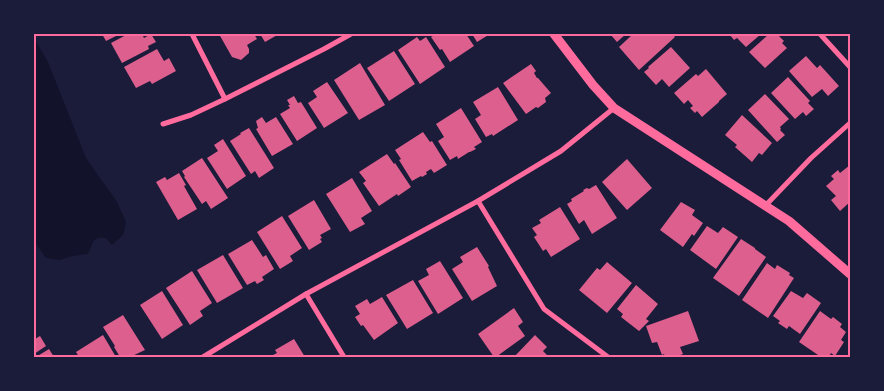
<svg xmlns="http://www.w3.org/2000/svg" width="884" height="391" font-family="'Roboto Condensed',sans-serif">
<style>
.water{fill:#12122b}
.building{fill:#dd5f8e}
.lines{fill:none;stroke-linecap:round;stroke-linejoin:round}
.minor{stroke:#ff6b9d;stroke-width:5}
.tertiary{stroke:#ff6b9d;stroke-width:9}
.neatline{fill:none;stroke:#ff6b9d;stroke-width:2}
</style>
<rect width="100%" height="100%" fill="#1b1b3a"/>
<path class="water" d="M34 38 48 62 86 158 117 202 126 222 123 235 112 245 106 238H98L94 240 88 254 72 256 60 260 46 258 34 241Z"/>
<g class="building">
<path d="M102 34H120L106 41Z"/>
<path d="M128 34H142L144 38 151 34 156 42 148 46 149 49 122 63 111 43Z"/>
<path d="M219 34H254L257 39 247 45 249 49V53L241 60 232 57Z"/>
<path d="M260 34H279L265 42Z"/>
<path d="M436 34H466L474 46 450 62 442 49 440 50 431 37Z"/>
<path d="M472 34H490L477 42Z"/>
<path d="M610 34H626L617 42Z"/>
<path d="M633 34H672L675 37 639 70 619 47Z"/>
<path d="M729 34H761L746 47 737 38 734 40Z"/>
<path d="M769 34H777L784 41 782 43 787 48 765 68 749 52Z"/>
<path d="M417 37 420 41 426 37 445 67 420 84 398 50Z"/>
<path d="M671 47 690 68 669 87 662 79 656 85 644 72 649 68 648 67Z"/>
<path d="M157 49 164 61 169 58 176 71 152 84 150 81 136 88 124 67Z"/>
<path d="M394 51 415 84 389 101 367 68Z"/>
<path d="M806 56 817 68 820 65 839 86 828 96 822 89 812 97 789 71Z"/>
<path d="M360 63 385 105 359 120 334 80Z"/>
<path d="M531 64 536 71 534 73 537 78H538L551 93 545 98 546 102 538 108 536 107 526 114 503 83Z"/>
<path d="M706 69 727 94 719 101V102L702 117 697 111 695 113 690 108 693 106 688 100 684 104 674 93 696 74 698 76Z"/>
<path d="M788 77 810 101 808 103 814 109 806 116 803 112 795 119 771 93Z"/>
<path d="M327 82 348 113 324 128 308 103 317 97 313 91Z"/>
<path d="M498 87 518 120 493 136 492 134 486 137 475 119 481 115 473 102Z"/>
<path d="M765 94 789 119 780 127 781 129 780 130 785 135 777 142 748 110Z"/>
<path d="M294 96 298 103 301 102 317 128 297 141 280 114 290 108 288 105H290L287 100Z"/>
<path d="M461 108 482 142 474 147 476 149 470 152H469L458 159 457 156 450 160 438 141 444 137 436 124Z"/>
<path d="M742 115 772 143 762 155 759 153 752 162 735 147 737 145 725 135Z"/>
<path d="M262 117 266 123 276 117 293 144 272 156 256 129 258 128 256 121Z"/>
<path d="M249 128 274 168 259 178 255 171 251 174 230 141 241 134 240 133Z"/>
<path d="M423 132 430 142 432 141 447 165 434 173 431 169 426 172 427 174 422 177 421 176 412 181 399 160 401 159 395 150Z"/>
<path d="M223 139 246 176 227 189 207 158 218 151 214 145Z"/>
<path d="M387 154 394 164 395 163 411 187 398 196 397 194 379 206 363 183 366 181 359 172Z"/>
<path d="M202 158 228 198 211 209 206 201 202 204 184 177 185 176 182 171Z"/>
<path d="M627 159 652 188 627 210 602 182Z"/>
<path d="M850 165V202L840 211 831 200 836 196 826 186 834 179 831 176 838 170 840 173Z"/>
<path d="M179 173 186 185 184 186 197 209 178 220 156 182 165 177 167 180Z"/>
<path d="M352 178 372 211 361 218 365 224 350 232 326 194Z"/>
<path d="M596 185 617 218 592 234 584 220 579 224 567 204 572 201 571 199 584 191 583 190 587 188 589 189Z"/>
<path d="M314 200 331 229 320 235 322 238 320 239 322 242 309 250 288 216Z"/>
<path d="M681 202 695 210 692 215 703 223 694 236 692 234 683 247 660 230Z"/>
<path d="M560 207 580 239 551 257 546 249 543 251 534 237 537 235 532 228 541 223 539 220Z"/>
<path d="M282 216 302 248 290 256 293 261 280 269 257 232Z"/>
<path d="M707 226 718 233 723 227 738 237 716 269 690 250Z"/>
<path d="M741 239 755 248V249L766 257 739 296 713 278Z"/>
<path d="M252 240 263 257 266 255 274 269 262 277 264 280 257 284 255 281 247 285 228 254Z"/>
<path d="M477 247 489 266 488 267 497 286 472 301 452 269 463 262 460 257Z"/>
<path d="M223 255 243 288 217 303 197 270Z"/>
<path d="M440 261 463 298 438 314 418 281 429 275 426 269Z"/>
<path d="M607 262 632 283 607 313 579 290 597 268 600 270Z"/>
<path d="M767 263 775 269 777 265 790 273 789 275 794 278 768 318 742 300Z"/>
<path d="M192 271 212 303 200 311 203 316 190 325 166 288Z"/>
<path d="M413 280 433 313 407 329 386 295Z"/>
<path d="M636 285 658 304 646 319 649 321 639 331 621 317 623 314 617 309Z"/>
<path d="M162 291 183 325 162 339 140 305Z"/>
<path d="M791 291 803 298 807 293 821 303 800 334 789 326 787 329 778 323 780 321 773 316Z"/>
<path d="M382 297 398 323 374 340 363 325 361 326 355 317 360 314 355 306 367 299 370 304Z"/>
<path d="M514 308 523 322 518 326 525 336 496 357H494L478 334Z"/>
<path d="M688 311 699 341 680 347 683 354 675 357H665L664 354 662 355 657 342 652 343 646 326Z"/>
<path d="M820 311 831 319 833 317 842 324 840 327 846 332 841 340 844 342 835 356 831 353 829 357H821L799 342Z"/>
<path d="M123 315 145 350 130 357H120L114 347 115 346 103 327Z"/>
<path d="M103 335 116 357H79L76 352Z"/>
<path d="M535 335 547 347 543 351 549 357H514Z"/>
<path d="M34 336 35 339 40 336 46 346 34 354Z"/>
<path d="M294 339 305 357H269L277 353 275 350Z"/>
<path d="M49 349 54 357H36Z"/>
</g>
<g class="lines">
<g class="minor">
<path d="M192 34 225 99"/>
<path d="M820 34 850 67"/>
<path d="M163 124 191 115 225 99 324 49 351 34"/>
<path d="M478 201 544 309 608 357"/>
<path d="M766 205 811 158 850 123"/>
<path d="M306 294 344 357"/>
<path d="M203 357 306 294 478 201 561 151 614 108"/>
</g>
<path class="tertiary" d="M554 34 593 85 614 108 789 221 850 274"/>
</g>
<rect width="884" height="391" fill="none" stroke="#1b1b3a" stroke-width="70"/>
<rect x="35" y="35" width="814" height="321" class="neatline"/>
</svg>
